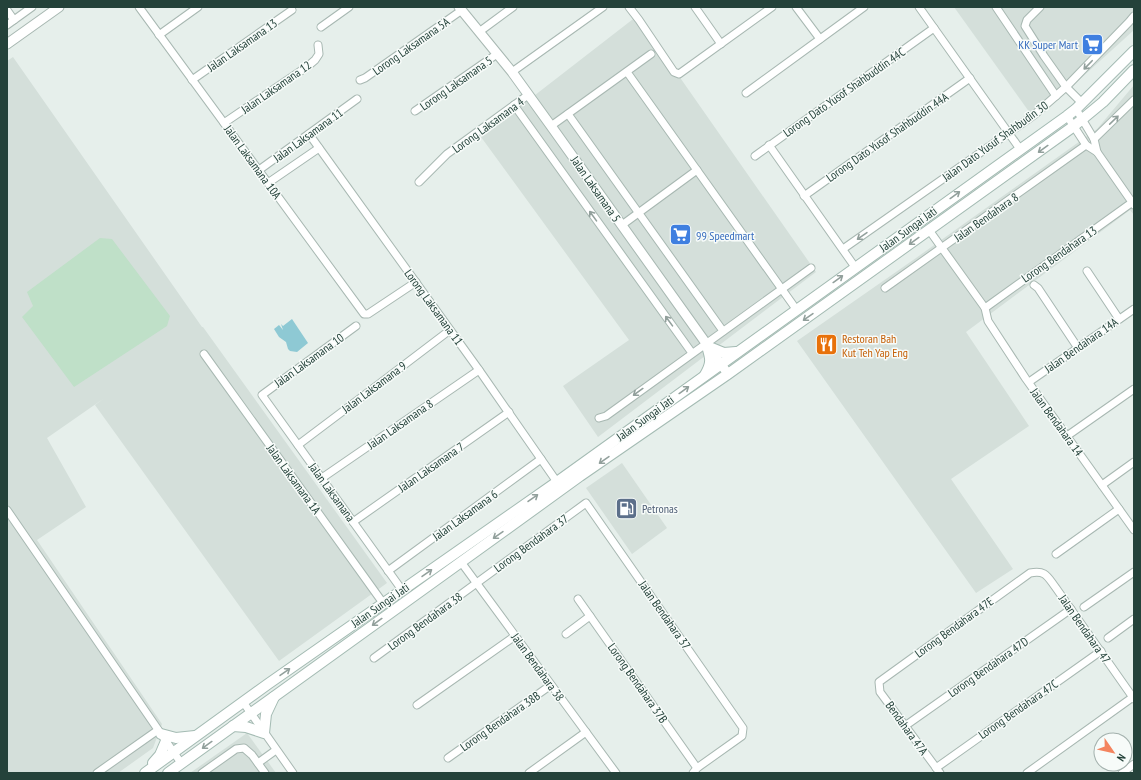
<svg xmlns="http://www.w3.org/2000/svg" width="1141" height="780" font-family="'PT Sans Narrow',sans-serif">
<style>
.built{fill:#d4dfda}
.green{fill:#bfe0c8}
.water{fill:#8ec9d4}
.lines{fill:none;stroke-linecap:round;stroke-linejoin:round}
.minor-casing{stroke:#a8b8b2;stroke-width:9}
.tertiary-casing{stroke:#a8b8b2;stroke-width:11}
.secondary-casing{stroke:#a4bbb3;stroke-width:12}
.minor{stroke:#fff;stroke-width:7}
.tertiary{stroke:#fff;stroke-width:9}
.secondary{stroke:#fff;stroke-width:10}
.oneway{stroke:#92a09c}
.labels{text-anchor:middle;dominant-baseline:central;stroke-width:3;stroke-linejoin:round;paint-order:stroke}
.shop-label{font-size:12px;fill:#366cbe;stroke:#f7fbf9;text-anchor:end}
.street-label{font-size:12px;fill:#24423a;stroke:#f7fbf9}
.food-label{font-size:12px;fill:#c56008;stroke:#f7fbf9;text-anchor:start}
.service-label{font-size:12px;fill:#4e5e75;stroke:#f7fbf9;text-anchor:start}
</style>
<rect width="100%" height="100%" fill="#e6efeb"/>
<g class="built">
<path d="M954 7H1134V30L1035 120Z"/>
<path d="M637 16 816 272 598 437 563 386 629 340 481 137Z"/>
<path d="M13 57 202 327H203L387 583 279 661 95 405 103 399 47 438 86 507 37 540 162 724 153 748 118 773H7V61Z"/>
<path d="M1134 85V215L1130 210 966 332 1029 426 951 479 1013 569 976 593 797 341 916 258 1097 129Z"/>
<path d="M622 463 667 528 632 554 586 488Z"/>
<path d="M247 733 276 773H190Z"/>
</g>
<path class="green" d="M100 238 112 239 170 316 167 326 74 387 22 317 33 306 27 292Z"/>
<path class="water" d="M292 319 308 343 297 352 290 351 288 349 286 342 279 337 274 329 279 325 283 330 281 324 283 326Z"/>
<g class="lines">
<defs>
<g id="minor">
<path d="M139 7 364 314H368L416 282"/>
<path d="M629 7 639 20 674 72 679 74 772 7"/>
<path d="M695 7 721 44"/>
<path d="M796 7 820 39"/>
<path d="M919 7 1020 149"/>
<path d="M996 7 1056 96"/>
<path d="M1040 7 1027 20 1025 26 1044 56 1066 87 1082 103"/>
<path d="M7 10 14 20"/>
<path d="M7 25 32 7"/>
<path d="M321 27 349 7"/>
<path d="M479 32 513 7"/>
<path d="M159 35 198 7"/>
<path d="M512 72 603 7"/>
<path d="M627 72 796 309"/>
<path d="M192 80 292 10"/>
<path d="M360 80 365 78 462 10"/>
<path d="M746 93 864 7"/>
<path d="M514 105 692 353"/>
<path d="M1076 109 1094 139 1097 152"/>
<path d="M415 111 497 54"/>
<path d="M568 114 723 331"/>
<path d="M1067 116 1086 145 1097 152 1134 205"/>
<path d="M224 123 308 66 315 60 319 54 318 45"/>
<path d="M551 126 651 54"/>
<path d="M309 134 479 370 557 482"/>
<path d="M1094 139 1134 100"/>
<path d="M769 145 855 267"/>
<path d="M755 156 934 28"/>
<path d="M259 170 357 99"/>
<path d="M419 182 447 154 528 95"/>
<path d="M268 183 319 148"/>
<path d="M804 196 970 78"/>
<path d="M622 225 697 170"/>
<path d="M929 230 985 308 988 321 1026 379 1134 530"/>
<path d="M843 249 1034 115 1066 87 1129 22 1134 16"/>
<path d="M1087 271 1119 319"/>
<path d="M1034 285 1038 288 1078 348"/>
<path d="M885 288 1086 145"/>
<path d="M985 308 1134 201"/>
<path d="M356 326 262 395 402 590"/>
<path d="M204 354 383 603"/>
<path d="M1029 382 1134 309"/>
<path d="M599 418 606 416 811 268"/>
<path d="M1067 436 1134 389"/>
<path d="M298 445 379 384 450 330"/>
<path d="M322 478 479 370"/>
<path d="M1102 485 1134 462"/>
<path d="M7 510 181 763"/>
<path d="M353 522 509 412"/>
<path d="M1056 554 1119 509"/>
<path d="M461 562 616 773"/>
<path d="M388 571 541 459"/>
<path d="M578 599 697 768"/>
<path d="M1084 607 1134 572"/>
<path d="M566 634 590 616"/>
<path d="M1108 638 1134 619"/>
<path d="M374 658 586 503 743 728 742 736 697 768 693 773"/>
<path d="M243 702 293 773"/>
<path d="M417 705 515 636"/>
<path d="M905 726 1071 609"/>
<path d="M448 758 551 685"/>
<path d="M258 763 276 750"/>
<path d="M936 768 1101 651"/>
<path d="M97 773 158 730"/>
<path d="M202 773 236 749 244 748 252 755 265 773"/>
<path d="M529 773 586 732"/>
<path d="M940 773 880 692 879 682 1030 573C1046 570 1047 576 1056 588L1134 699"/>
<path d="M1027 773 1133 697"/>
<path d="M1122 773 1134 764"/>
</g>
<g id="tertiary">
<path d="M459 7 512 72 551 126 728 374"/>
<path d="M7 44 59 7"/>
</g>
<g id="secondary">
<path d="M707 346 724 353 736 352"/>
<path d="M705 375C712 363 711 359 707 346"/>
<path d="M233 726 246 727 264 733 266 714 274 697"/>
<path d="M161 734 176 738 195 736"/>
<path d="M153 763 160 755 166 741"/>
<path d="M145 773 268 684 557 482 1067 116 1076 109 1134 51"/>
<path d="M168 773 461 562 580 476 728 374 1074 126 1103 102 1134 70"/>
</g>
</defs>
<use href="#minor" class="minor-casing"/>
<use href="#tertiary" class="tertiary-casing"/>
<use href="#secondary" class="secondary-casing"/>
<use href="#minor" class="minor"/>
<use href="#tertiary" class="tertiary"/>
<use href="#secondary" class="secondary"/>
</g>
<defs><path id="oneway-shaft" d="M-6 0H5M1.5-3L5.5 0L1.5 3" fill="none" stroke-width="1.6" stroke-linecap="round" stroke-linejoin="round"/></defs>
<g class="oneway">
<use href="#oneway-shaft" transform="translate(1088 65) rotate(134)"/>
<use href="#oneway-shaft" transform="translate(1114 120) rotate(-44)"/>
<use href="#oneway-shaft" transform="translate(1043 149) rotate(144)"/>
<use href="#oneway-shaft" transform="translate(955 195) rotate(-36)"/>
<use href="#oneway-shaft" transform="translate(593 216) rotate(-126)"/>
<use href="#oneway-shaft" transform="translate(862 236) rotate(145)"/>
<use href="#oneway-shaft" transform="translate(914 241) rotate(144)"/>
<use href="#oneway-shaft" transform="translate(838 279) rotate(-36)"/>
<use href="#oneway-shaft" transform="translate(808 317) rotate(145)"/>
<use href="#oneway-shaft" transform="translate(669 321) rotate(-126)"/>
<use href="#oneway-shaft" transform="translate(684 390) rotate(-36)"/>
<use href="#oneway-shaft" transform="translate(638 392) rotate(144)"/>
<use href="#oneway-shaft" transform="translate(604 460) rotate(145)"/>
<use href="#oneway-shaft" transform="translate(533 498) rotate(-35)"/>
<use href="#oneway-shaft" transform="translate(498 535) rotate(145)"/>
<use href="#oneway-shaft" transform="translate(427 573) rotate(-35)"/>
<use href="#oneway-shaft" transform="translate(377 622) rotate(144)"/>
<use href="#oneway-shaft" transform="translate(285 672) rotate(-35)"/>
<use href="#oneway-shaft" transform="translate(207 745) rotate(144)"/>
</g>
<defs>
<symbol id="supermarket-square" viewBox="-11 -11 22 22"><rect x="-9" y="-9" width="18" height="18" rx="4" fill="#3f7fe0" stroke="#f7fbf9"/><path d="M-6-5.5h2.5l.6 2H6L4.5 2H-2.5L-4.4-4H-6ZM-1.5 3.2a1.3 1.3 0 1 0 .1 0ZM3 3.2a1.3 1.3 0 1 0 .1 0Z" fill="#fff"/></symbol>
<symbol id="restaurant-square" viewBox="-11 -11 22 22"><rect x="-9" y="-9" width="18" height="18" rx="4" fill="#e8710a" stroke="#f7fbf9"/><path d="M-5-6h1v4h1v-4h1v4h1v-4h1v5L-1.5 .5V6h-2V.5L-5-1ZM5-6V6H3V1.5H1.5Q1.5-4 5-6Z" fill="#fff"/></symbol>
<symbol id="fuel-square" viewBox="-11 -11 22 22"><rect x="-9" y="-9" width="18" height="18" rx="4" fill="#5c6f8a" stroke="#f7fbf9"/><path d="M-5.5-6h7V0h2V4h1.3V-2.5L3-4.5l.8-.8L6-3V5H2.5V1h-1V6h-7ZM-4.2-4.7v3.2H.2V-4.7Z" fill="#fff"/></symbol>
</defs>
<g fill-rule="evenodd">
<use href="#supermarket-square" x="1080" y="32" width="25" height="25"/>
<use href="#supermarket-square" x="668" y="222" width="25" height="25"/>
<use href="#restaurant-square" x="814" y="332" width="25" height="25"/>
<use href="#fuel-square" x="614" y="496" width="25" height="25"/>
</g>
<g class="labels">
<g class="shop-label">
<text x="1078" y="44">KK Super Mart</text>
<text x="696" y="235" text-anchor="start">99 Speedmart</text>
</g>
<g class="street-label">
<text transform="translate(242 45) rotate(-35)">Jalan Laksamana 13</text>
<text transform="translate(411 46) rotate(-35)">Lorong Laksamana 5A</text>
<text transform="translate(456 83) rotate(-35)">Lorong Laksamana 5</text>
<text transform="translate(276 87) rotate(-35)">Jalan Laksamana 12</text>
<text transform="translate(844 92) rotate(-35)">Lorong Dato Yusof Shahbuddin 44C</text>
<text transform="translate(488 125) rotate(-36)">Lorong Laksamana 4</text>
<text transform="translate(308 135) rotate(-36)">Jalan Laksamana 11</text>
<text transform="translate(887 137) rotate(-35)">Lorong Dato Yusof Shahbuddin 44A</text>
<text transform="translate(995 141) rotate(-36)">Jalan Dato Yusuf Shahbudin 30</text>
<text transform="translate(253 162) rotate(54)">Jalan Laksamana 10A</text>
<text transform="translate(596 189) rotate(55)">Jalan Laksamana 5</text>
<text transform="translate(986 217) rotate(-35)">Jalan Bendahara 8</text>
<text transform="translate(908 229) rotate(-36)">Jalan Sungai Jati</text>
<text transform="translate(1059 254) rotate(-35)">Lorong Bendahara 13</text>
<text transform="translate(434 307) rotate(54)">Lorong Laksamana 11</text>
<text transform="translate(1081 345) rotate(-35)">Jalan Bendahara 14A</text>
<text transform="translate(309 360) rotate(-36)">Jalan Laksamana 10</text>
<text transform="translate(374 387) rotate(-37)">Jalan Laksamana 9</text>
<text transform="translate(645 418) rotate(-36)">Jalan Sungai Jati</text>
<text transform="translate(1057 422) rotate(54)">Jalan Bendahara 14</text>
<text transform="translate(400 424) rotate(-35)">Jalan Laksamana 8</text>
<text transform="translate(431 467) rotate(-35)">Jalan Laksamana 7</text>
<text transform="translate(294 479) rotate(54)">Jalan Laksamana 1A</text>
<text transform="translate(332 492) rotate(54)">Jalan Laksamana</text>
<text transform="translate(465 515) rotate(-36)">Jalan Laksamana 6</text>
<text transform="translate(531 543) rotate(-36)">Lorong Bendahara 37</text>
<text transform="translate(380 605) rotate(-35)">Jalan Sungai Jati</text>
<text transform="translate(665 615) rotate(55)">Jalan Bendahara 37</text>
<text transform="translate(425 621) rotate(-36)">Lorong Bendahara 38</text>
<text transform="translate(954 627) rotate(-36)">Lorong Bendahara 47E</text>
<text transform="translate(1085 629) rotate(55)">Jalan Bendahara 47</text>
<text transform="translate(538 667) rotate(54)">Jalan Bendahara 38</text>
<text transform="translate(988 667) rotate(-35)">Lorong Bendahara 47D</text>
<text transform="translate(638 683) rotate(55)">Lorong Bendahara 37B</text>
<text transform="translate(1018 709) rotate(-35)">Lorong Bendahara 47C</text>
<text transform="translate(500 721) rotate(-35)">Lorong Bendahara 38B</text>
<text transform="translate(907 728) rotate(54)">Bendahara 47A</text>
</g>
<g class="food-label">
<text x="842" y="338">Restoran Bah<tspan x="842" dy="14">Kut Teh Yap Eng</tspan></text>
</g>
<g class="service-label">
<text x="642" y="508">Petronas</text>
</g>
</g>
<rect width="1141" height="780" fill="none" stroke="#24423a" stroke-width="16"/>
<g transform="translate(1113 752) rotate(124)"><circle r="19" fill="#f7fbf9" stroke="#a3b1ad"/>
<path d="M0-3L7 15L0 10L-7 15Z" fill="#f4845f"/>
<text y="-6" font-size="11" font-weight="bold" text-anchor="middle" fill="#24423a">N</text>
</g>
</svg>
